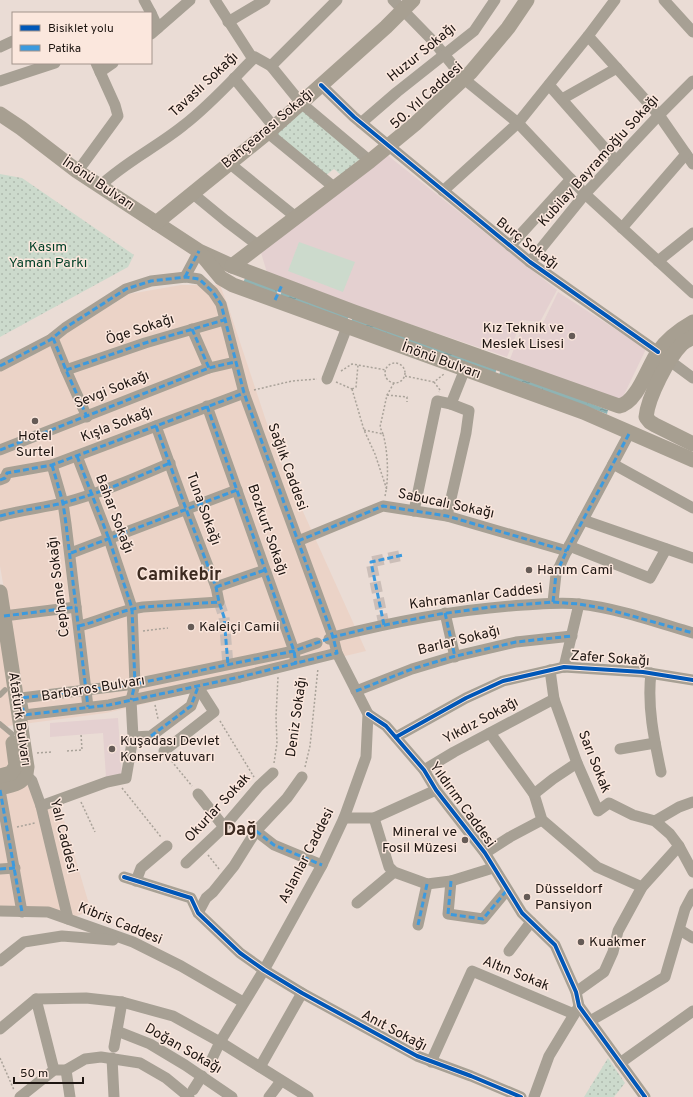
<svg xmlns="http://www.w3.org/2000/svg" width="693" height="1097" font-family="Overpass,sans-serif">
<style>
.built{fill:#ebd3c7}
.education{fill:#e4d0d0}
.grass{fill:#ccdacc}
.park{fill:url(#park-dots)}
.water{fill:url(#water-ripples)}
.lines{fill:none;stroke-linecap:round;stroke-linejoin:round}
.street-tunnel{stroke:#cbbeb8;stroke-width:11;stroke-dasharray:11 5.5;stroke-linecap:butt}
.path{stroke:#a9a299;stroke-width:1.5;stroke-dasharray:2 2;stroke-linecap:butt}
.lane{stroke:#a7a094;stroke-width:5.5}
.street{stroke:#a7a094;stroke-width:11}
.secondary{stroke:#a79f91;stroke-width:15}
.quiet{stroke:#3c9ade;stroke-width:3;stroke-dasharray:6 3;stroke-linecap:butt}
.cycleway-casing{stroke:#fbe7dd;stroke-width:6}
.cycleway{stroke:#0057b8;stroke-width:4}
.poi-dot{fill:#655b56;stroke:#fbe7dd;stroke-width:1.5}
.labels{text-anchor:middle;dominant-baseline:central;stroke-width:3;stroke-linejoin:round;paint-order:stroke}
.street-label{font-size:14px;fill:#1d1511;stroke:#fbe7dd}
.park-label{font-size:14px;fill:#013f26;stroke:#fbe7dd}
.poi-label{font-size:14px;fill:#1d1511;stroke:#fbe7dd;text-anchor:start}
.district-label{font-size:18px;font-weight:bold;fill:#3d2b21;stroke:#fbe7dd}
</style>
<defs>
<pattern id="park-dots" width="8" height="8" patternUnits="userSpaceOnUse"><rect width="8" height="8" fill="#ccdacc"/><path d="M2 2h.1M6 6h.1" fill="none" stroke="#afbaae" stroke-width="1.8" stroke-linecap="round"/></pattern>
<pattern id="water-ripples" width="26" height="14" patternUnits="userSpaceOnUse"><rect width="26" height="14" fill="#8fb3b3"/><path d="M2 4q2-2 4 0t4 0M15 11q2-2 4 0t4 0" fill="none" stroke="#7b9999"/></pattern>
</defs>
<rect width="100%" height="100%" fill="#eadcd5"/>
<g class="built">
<path d="M181 285H220L229 309 277 454 366 651 106 713 8 726 13 769 0 773V613L8 612 0 566V367L62 336 129 294Z"/>
<path d="M32 781 41 806 58 800 91 911 68 919 0 911V789Z"/>
</g>
<g class="education">
<path d="M386 154 557 290 540 322 522 320 507 357 268 276 259 246Z"/>
<path d="M558 292 646 349 620 403 510 359 524 323H543Z"/>
<path d="M118 718 122 776 106 777 103 733 50 737V723Z"/>
</g>
<path class="grass" d="M299 242 355 262 343 292 288 271Z"/>
<g class="park">
<path d="M301 106 360 159 341 175 334 169 325 176 272 133Z"/>
<path d="M0 174 22 178 134 255 128 267 0 337Z"/>
<path d="M608 1058 625 1083 614 1097H584Z"/>
</g>
<g class="water">
<path d="M245 278 278 290 276 295 243 283Z"/>
<path d="M282 291 350 315 347 320 280 296Z"/>
<path d="M353 316 497 368 495 374 351 322Z"/>
<path d="M501 369 608 410 607 414 499 375Z"/>
</g>
<g class="lines">
<g class="street-tunnel">
<path d="M219 602 224 617 228 665"/>
<path d="M384 625 371 562 403 555"/>
</g>
<g class="path">
<circle cx="395" cy="373" r="10"/>
<path d="M341 371 352 364 386 370"/>
<path d="M405 376 434 382 444 374"/>
<path d="M336 382 352 389"/>
<path d="M434 382 440 390 439 392"/>
<path d="M352 389 364 430 375 454 387 490"/>
<path d="M352 389 356 387 358 365"/>
<path d="M254 390 292 381 317 379"/>
<path d="M387 395 407 397V402"/>
<path d="M364 430 383 434C388 451 389 479 385 496"/>
<path d="M383 434 380 427 387 395 394 383"/>
<path d="M56 631 69 628"/>
<path d="M143 631 168 628"/>
<path d="M155 705 158 719"/>
<path d="M220 721 254 777"/>
<path d="M67 751 82 750 81 734"/>
<path d="M37 753 52 752"/>
<path d="M169 758 192 786"/>
<path d="M274 763 277 743 276 717 278 677"/>
<path d="M305 767 310 746 318 668"/>
<path d="M122 788 161 837"/>
<path d="M81 802 95 832"/>
<path d="M17 827 35 823"/>
<path d="M208 855 219 869"/>
<path d="M0 1058 14 1090"/>
</g>
<g class="lane">
<path d="M0 695 5 690"/>
<path d="M0 724 12 734"/>
</g>
<g class="street">
<path d="M144 0 151 13"/>
<path d="M215 0 253 59"/>
<path d="M393 0 434 42 464 79 518 123 585 194 693 293"/>
<path d="M664 0 693 32"/>
<path d="M151 13 158 28"/>
<path d="M228 22 265 0"/>
<path d="M151 34 190 0"/>
<path d="M588 36 659 115 693 164"/>
<path d="M0 47 13 41"/>
<path d="M271 66 337 0"/>
<path d="M100 72 113 63"/>
<path d="M234 78 274 127"/>
<path d="M0 81 55 63"/>
<path d="M321 85 354 117 389 146 530 262 658 352"/>
<path d="M549 85 616 161"/>
<path d="M562 99 617 68"/>
<path d="M361 123 397 92 474 31 495 0"/>
<path d="M268 133 335 188"/>
<path d="M229 163 297 218"/>
<path d="M77 171 83 164 118 116 115 105 96 63"/>
<path d="M100 186C125 162 157 147 184 125 210 105 232 80 255 57L271 66 301 103 370 161"/>
<path d="M443 191 518 123 588 36 615 0"/>
<path d="M192 193 226 221 259 246"/>
<path d="M622 228 686 154"/>
<path d="M510 246 571 179"/>
<path d="M658 261 693 233"/>
<path d="M530 262 585 194 659 115 693 81"/>
<path d="M185 277 199 251"/>
<path d="M192 329 209 368"/>
<path d="M53 338 66 370 87 417"/>
<path d="M670 361 693 378"/>
<path d="M0 366 50 340 65 328 126 289 151 281 186 277 199 279 213 292 221 304 244 393 333 637 337 653 368 714 366 757 344 818 322 865 264 970 220 1042 211 1061"/>
<path d="M66 370 145 343 224 320"/>
<path d="M327 379 347 327"/>
<path d="M207 406 294 651 295 658"/>
<path d="M0 450 209 368 235 362"/>
<path d="M77 456 109 539 132 608 135 684 131 700 133 737 151 736 191 706 198 687"/>
<path d="M613 464 693 508"/>
<path d="M52 465 63 503 66 524 88 707"/>
<path d="M0 480 5 478 7 473 52 465 244 393"/>
<path d="M414 511 437 401 451 404"/>
<path d="M0 516C21 510 42 508 63 503 101 493 135 478 170 463"/>
<path d="M447 516 466 433 469 411 451 404 465 369"/>
<path d="M583 520 693 558"/>
<path d="M298 541 383 506 447 516 567 551"/>
<path d="M569 546 650 578 666 549"/>
<path d="M71 553 237 490"/>
<path d="M216 587 265 570"/>
<path d="M553 602 556 574 569 546 630 432"/>
<path d="M445 613 455 657"/>
<path d="M4 616 76 607"/>
<path d="M79 626C100 621 121 610 143 607L219 602 216 587 186 509 156 426"/>
<path d="M329 639 333 637C396 621 459 609 524 605 543 604 560 602 579 604 617 608 656 622 693 633"/>
<path d="M317 643 294 651 135 684 21 698 24 715 109 705 240 677 337 653"/>
<path d="M564 667 579 604"/>
<path d="M550 670 554 699 577 763 598 811 609 803 633 815 655 821 670 834 679 846 693 872"/>
<path d="M651 673C647 706 654 739 661 772"/>
<path d="M356 691 412 669 452 657 516 642 572 636"/>
<path d="M368 714 386 726 424 770 436 790 485 853 522 913 555 945 576 992 579 1006 645 1097"/>
<path d="M490 733 534 794 542 820 597 867 642 887"/>
<path d="M396 737 466 698 503 681 564 667 643 672 693 680"/>
<path d="M620 749 655 743"/>
<path d="M164 751 214 712 198 687"/>
<path d="M424 770 454 752 554 699"/>
<path d="M20 773 29 778 32 781 41 806 68 919"/>
<path d="M0 790 22 912"/>
<path d="M198 794 224 827"/>
<path d="M534 794 553 779 577 763"/>
<path d="M41 806 107 782 126 778 133 737"/>
<path d="M344 818H374L436 790"/>
<path d="M374 818 389 867 394 872 427 884 451 881 493 868"/>
<path d="M655 821 679 807 693 802"/>
<path d="M256 831 274 845 322 865"/>
<path d="M485 853 510 837 542 820"/>
<path d="M186 863 224 827 259 786 273 773"/>
<path d="M0 869 15 868"/>
<path d="M124 877 191 898 198 913 240 953 264 970 302 993 417 1056 471 1076 521 1097"/>
<path d="M136 881 141 868 167 846"/>
<path d="M451 881 448 914 483 919 507 890"/>
<path d="M357 903 394 872"/>
<path d="M0 911 48 912 133 942 181 966 243 1002"/>
<path d="M198 913 206 898 213 892 234 866 256 831 287 798 302 777"/>
<path d="M418 925 427 884"/>
<path d="M680 930 693 938"/>
<path d="M509 951 531 922"/>
<path d="M0 961 24 942 62 936 113 940"/>
<path d="M576 992 604 972 613 952 618 931 642 887 679 846"/>
<path d="M36 999 54 1070"/>
<path d="M590 1021 632 997 665 977 685 909 693 894"/>
<path d="M0 1029 36 999 86 998 122 1002 173 1016 220 1042 308 1097"/>
<path d="M117 1031 150 1044 185 1065 232 1097"/>
<path d="M114 1047 122 1002"/>
<path d="M112 1058 114 1097"/>
<path d="M431 1062 472 971 574 1014"/>
<path d="M620 1063 693 1011"/>
<path d="M260 1067 302 993"/>
<path d="M66 1070 70 1097"/>
<path d="M193 1090 202 1076"/>
<path d="M20 1097 54 1070H66L85 1059 101 1057 140 1063 166 1078 189 1097"/>
<path d="M269 1097 281 1081"/>
<path d="M534 1097 549 1056 578 1008"/>
</g>
<g class="secondary">
<path d="M0 114 21 128 77 171 199 251 232 266 354 312 619 406C637 403 648 366 658 352 667 339 679 330 693 322"/>
<path d="M156 223 272 129 386 27 413 0"/>
<path d="M202 255 221 278 233 285 583 412 693 460"/>
<path d="M232 266 370 161 415 124 471 72 508 28 527 0"/>
<path d="M693 337C690 339 685 341 682 344 668 358 648 397 646 417L650 422 655 425 693 444"/>
<path d="M0 592 27 767C26 784 14 784 0 788"/>
<path d="M0 776 11 773 16 766 13 743"/>
</g>
<g class="quiet">
<path d="M185 277 199 251"/>
<path d="M275 300 282 285"/>
<path d="M192 329 209 368"/>
<path d="M53 338 66 370 87 417"/>
<path d="M0 366 50 340 65 328 126 289 151 281 186 277 199 279 213 292 221 304 244 393 333 637 337 653 240 677 109 705 24 715 21 698 135 684 294 651 333 637 370 628 440 614 491 607 553 602 579 604 607 609 693 633"/>
<path d="M66 370 145 343 224 320"/>
<path d="M207 406 294 651 296 664"/>
<path d="M156 426 186 509 216 587 219 602 224 617 228 665"/>
<path d="M0 450 209 368 235 362"/>
<path d="M77 456 109 539 132 608 135 684 131 700"/>
<path d="M52 465 63 503 66 524 88 707"/>
<path d="M0 480 5 478 7 473 52 465 244 393"/>
<path d="M0 516C21 510 42 508 63 503 101 493 135 478 170 463"/>
<path d="M298 541 383 506 447 516 567 551"/>
<path d="M71 553 237 490"/>
<path d="M216 587 265 570"/>
<path d="M553 602 556 574 569 546 630 432"/>
<path d="M445 613 455 657"/>
<path d="M4 616 76 607"/>
<path d="M384 625 371 562 403 555"/>
<path d="M79 626C100 621 121 610 143 607L219 602"/>
<path d="M356 691 412 669 452 657 516 642 572 636"/>
<path d="M151 736 191 706 198 687"/>
<path d="M0 790 22 912"/>
<path d="M256 831 274 845 322 865"/>
<path d="M0 869 15 868"/>
<path d="M451 881 448 914 483 919 507 890"/>
<path d="M418 925 427 884"/>
</g>
<defs>
<g id="cycleway">
<path d="M321 85 354 117 389 146 530 262 658 352"/>
<path d="M368 714 386 726 424 770 436 790 485 853 522 913 555 945 576 992 579 1006 645 1097"/>
<path d="M396 737 466 698 503 681 564 667 643 672 693 680"/>
<path d="M124 877 191 898 198 913 240 953 264 970 302 993 417 1056 471 1076 521 1097"/>
</g>
</defs>
<use href="#cycleway" class="cycleway-casing"/>
<use href="#cycleway" class="cycleway"/>
</g>
<g class="poi-dot">
<circle cx="572" cy="336" r="4"/>
<circle cx="35" cy="421" r="4"/>
<circle cx="529" cy="570" r="4"/>
<circle cx="191" cy="627" r="4"/>
<circle cx="112" cy="749" r="4"/>
<circle cx="465" cy="840" r="4"/>
<circle cx="527" cy="897" r="4"/>
<circle cx="581" cy="942" r="4"/>
</g>
<g class="labels">
<g class="street-label">
<text transform="translate(422 53) rotate(-39)">Huzur Sokağı</text>
<text transform="translate(204 85) rotate(-43)">Tavaslı Sokağı</text>
<text transform="translate(427 96) rotate(-42)">50. Yıl Caddesi</text>
<text transform="translate(268 129) rotate(-40)">Bahçearası Sokağı</text>
<text transform="translate(599 161) rotate(-48)">Kubilay Bayramoğlu Sokağı</text>
<text transform="translate(98 184) rotate(34)">İnönü Bulvarı</text>
<text transform="translate(527 244) rotate(38)">Burç Sokağı</text>
<text transform="translate(140 330) rotate(-18)">Öge Sokağı</text>
<text transform="translate(441 361) rotate(20)">İnönü Bulvarı</text>
<text transform="translate(112 390) rotate(-22)">Sevgi Sokağı</text>
<text transform="translate(117 425) rotate(-21)">Kışla Sokağı</text>
<text transform="translate(287 467) rotate(70)">Sağlık Caddesi</text>
<text transform="translate(446 504) rotate(12)">Sabucalı Sokağı</text>
<text transform="translate(203 509) rotate(70)">Tuna Sokağı</text>
<text transform="translate(114 514) rotate(69)">Bahar Sokağı</text>
<text transform="translate(267 530) rotate(71)">Bozkurt Sokağı</text>
<text transform="translate(59 587) rotate(-97)">Cephane Sokağı</text>
<text transform="translate(476 597) rotate(-7)">Kahramanlar Caddesi</text>
<text transform="translate(459 641) rotate(-14)">Barlar Sokağı</text>
<text transform="translate(610 659) rotate(4)">Zafer Sokağı</text>
<text transform="translate(93 689) rotate(-9)">Barbaros Bulvarı</text>
<text transform="translate(297 717) rotate(-82)">Deniz Sokağı</text>
<text transform="translate(19 719) rotate(82)">Atatürk Bulvarı</text>
<text transform="translate(481 721) rotate(-28)">Yıkdız Sokağı</text>
<text transform="translate(594 762) rotate(68)">Sarı Sokak</text>
<text transform="translate(462 805) rotate(54)">Yıldırım Caddesi</text>
<text transform="translate(218 808) rotate(-47)">Okurlar Sokak</text>
<text transform="translate(63 836) rotate(76)">Yalı Caddesi</text>
<text transform="translate(307 856) rotate(-63)">Aslanlar Caddesi</text>
<text transform="translate(120 924) rotate(22)">Kibris Caddesi</text>
<text transform="translate(516 974) rotate(22)">Altın Sokak</text>
<text transform="translate(394 1031) rotate(28)">Anıt Sokağı</text>
<text transform="translate(183 1049) rotate(30)">Doğan Sokağı</text>
</g>
<g class="park-label">
<text x="48" y="247">Kasım<tspan x="48" dy="16">Yaman Parkı</tspan></text>
</g>
<g class="poi-label">
<text x="564" y="328" text-anchor="end">Kız Teknik ve<tspan x="564" dy="16">Meslek Lisesi</tspan></text>
<text x="35" y="436" text-anchor="middle">Hotel<tspan x="35" dy="16">Surtel</tspan></text>
<text x="537" y="570">Hanım Cami</text>
<text x="199" y="627">Kaleiçi Camii</text>
<text x="120" y="741">Kuşadası Devlet<tspan x="120" dy="16">Konservatuvarı</tspan></text>
<text x="457" y="832" text-anchor="end">Mineral ve<tspan x="457" dy="16">Fosil Müzesi</tspan></text>
<text x="535" y="889">Düsseldorf<tspan x="535" dy="16">Pansiyon</tspan></text>
<text x="589" y="942">Kuakmer</text>
</g>
<g class="district-label">
<text x="179" y="575">Camikebir</text>
<text x="240" y="830">Dağ</text>
</g>
</g>
<rect x="12" y="12" width="140" height="52" fill="#fbe7dd" stroke="#a2938b"/>
<rect x="20" y="25" width="20" height="6" fill="#0057b8" stroke="#a2938b"/>
<text x="48" y="32" font-size="12" fill="#1d1511">Bisiklet yolu</text>
<rect x="20" y="45" width="20" height="6" fill="#3c9ade" stroke="#a2938b"/>
<text x="48" y="52" font-size="12" fill="#1d1511">Patika</text>
<path d="M14 1077v6h69v-6" fill="none" stroke="#1d1511" stroke-width="2"/>
<text x="20" y="1077" font-size="12" fill="#1d1511" stroke="#fbe7dd" stroke-width="3" paint-order="stroke">50 m</text>
</svg>
